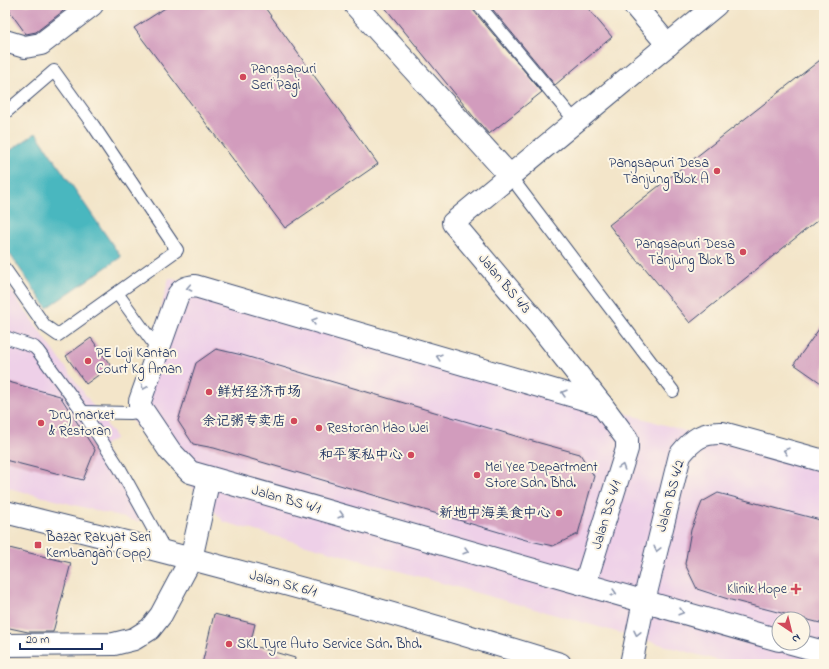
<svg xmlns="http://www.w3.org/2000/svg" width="829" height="669" font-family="'Indie Flower','LXGW WenKai TC',sans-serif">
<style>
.built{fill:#eed0e8;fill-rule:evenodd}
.water{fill:#48b7bf;stroke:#32738e}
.building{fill:#d29cbd}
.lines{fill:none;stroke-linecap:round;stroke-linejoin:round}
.service-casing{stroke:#3b4a6e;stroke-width:14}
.minor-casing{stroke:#3b4a6e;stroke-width:24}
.tertiary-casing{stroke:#3b4a6e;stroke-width:24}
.service{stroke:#fff;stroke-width:12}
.minor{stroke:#fff;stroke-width:22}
.tertiary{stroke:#fff;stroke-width:22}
.oneway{stroke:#8d97ae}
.poi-dot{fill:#d1495b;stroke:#fcf5e5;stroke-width:1.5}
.labels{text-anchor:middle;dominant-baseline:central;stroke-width:4;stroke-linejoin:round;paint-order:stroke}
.poi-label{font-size:14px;fill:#1b2f5e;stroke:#fcf5e5;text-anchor:start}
.street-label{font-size:14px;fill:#1b2f5e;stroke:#fcf5e5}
</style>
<rect width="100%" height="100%" fill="#fcf5e5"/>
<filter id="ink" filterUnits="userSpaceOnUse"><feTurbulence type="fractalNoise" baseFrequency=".025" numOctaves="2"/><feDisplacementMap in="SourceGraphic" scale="8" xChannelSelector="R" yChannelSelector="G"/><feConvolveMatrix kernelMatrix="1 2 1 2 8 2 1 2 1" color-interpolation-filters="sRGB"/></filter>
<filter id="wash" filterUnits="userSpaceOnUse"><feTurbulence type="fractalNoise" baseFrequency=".012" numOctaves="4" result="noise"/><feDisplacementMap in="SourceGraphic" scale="16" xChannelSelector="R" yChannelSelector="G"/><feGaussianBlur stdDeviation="0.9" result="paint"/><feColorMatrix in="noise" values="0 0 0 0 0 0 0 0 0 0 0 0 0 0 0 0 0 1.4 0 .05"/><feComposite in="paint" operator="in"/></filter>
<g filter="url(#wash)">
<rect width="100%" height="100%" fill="#f3e5c9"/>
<g class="built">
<path d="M169 278 824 472V664H731L224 522 132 421ZM779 619H803V643H779Z"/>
<path d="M5 282 116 438 103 446 140 522 5 487Z"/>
</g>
<path class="water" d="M36 133 121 257 47 308 5 247V154Z"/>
<g id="blocks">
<g class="building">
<path d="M5 5H71L36 32 26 34Z"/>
<path d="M170 5H263L378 164 285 228 134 28Z"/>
<path d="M383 5H472L473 10 542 92 489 134 473 116Z"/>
<path d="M489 5H585L612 37 555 85Z"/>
<path d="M824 57V215L690 323 640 262H638L609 225Z"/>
<path d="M824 322V385L794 364Z"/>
<path d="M91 338 111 366 86 384 66 356Z"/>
<path d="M216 349 242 355 529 440 580 454 594 476 578 534 553 546 526 540 214 448 193 444 178 421 196 363Z"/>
<path d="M5 381 60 396 95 450 83 480 5 460Z"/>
<path d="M718 493 824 521V624L731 600 697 589 685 564 691 530 702 502Z"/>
<path d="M5 547 71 563 53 632H28L5 627Z"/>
<path d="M214 614 255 624 250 645 295 658 294 664H202Z"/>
</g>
</g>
</g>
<g filter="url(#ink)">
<use href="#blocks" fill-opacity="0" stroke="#3b4a6e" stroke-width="1"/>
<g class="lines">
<defs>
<g id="service">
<path d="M479 5 576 122"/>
<path d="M5 113 54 71 93 125 177 250 58 335 45 326 5 269"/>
<path d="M510 176 673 391"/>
<path d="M117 293 159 351"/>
<path d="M5 337 34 347 38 351 83 412 120 469 166 552"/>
<path d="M83 412 130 413 143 411"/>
</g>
<g id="minor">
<path d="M355 5 510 176"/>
<path d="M634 5 668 45"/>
<path d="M5 41 25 47 41 44 92 5"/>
<path d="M601 404 195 286C186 287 181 289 177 297L140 401V406L143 411 170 451 190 472 779 640"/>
<path d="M585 584 627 449V439L601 404 539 325 453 223 716 5"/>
<path d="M791 643 824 652"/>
<path d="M5 645 114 644 134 639 150 629 161 615 191 559 209 478"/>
<path d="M631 664 644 601 680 455C693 439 702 432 723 433L824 461"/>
</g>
<path id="tertiary" d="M5 512C191 557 377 607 560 664"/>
</defs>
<use href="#service" class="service-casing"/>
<use href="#minor" class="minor-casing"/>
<use href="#tertiary" class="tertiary-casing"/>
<use href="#service" class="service"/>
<use href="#minor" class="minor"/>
<use href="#tertiary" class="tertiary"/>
</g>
<defs><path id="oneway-chevron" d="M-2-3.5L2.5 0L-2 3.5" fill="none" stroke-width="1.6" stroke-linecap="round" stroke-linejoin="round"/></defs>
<g class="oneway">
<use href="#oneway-chevron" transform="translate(189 288) rotate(168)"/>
<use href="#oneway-chevron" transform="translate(314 321) rotate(-164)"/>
<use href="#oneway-chevron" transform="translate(439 357) rotate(-164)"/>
<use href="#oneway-chevron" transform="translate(144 387) rotate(112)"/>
<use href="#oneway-chevron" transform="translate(564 393) rotate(-164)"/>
<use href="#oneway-chevron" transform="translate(786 451) rotate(-164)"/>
<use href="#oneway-chevron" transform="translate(622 467) rotate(-73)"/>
<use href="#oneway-chevron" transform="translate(341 515) rotate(16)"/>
<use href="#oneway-chevron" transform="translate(657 549) rotate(104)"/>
<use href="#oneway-chevron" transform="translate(466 551) rotate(16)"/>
<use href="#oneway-chevron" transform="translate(614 593) rotate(16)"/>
<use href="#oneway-chevron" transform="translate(681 612) rotate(16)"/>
<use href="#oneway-chevron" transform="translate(637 633) rotate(102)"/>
</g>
</g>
<g class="poi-dot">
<circle cx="243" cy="77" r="4"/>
<circle cx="717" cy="171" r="4"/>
<circle cx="743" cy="252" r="4"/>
<circle cx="88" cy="361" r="4"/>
<circle cx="209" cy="392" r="4"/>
<circle cx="294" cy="421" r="4"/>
<circle cx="41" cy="423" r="4"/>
<circle cx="319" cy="428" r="4"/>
<circle cx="411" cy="455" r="4"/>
<circle cx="477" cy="475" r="4"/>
<circle cx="559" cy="513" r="4"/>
<rect x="34" y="541" width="8" height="8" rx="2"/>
<path d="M794 583h4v4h4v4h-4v4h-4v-4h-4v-4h4z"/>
<circle cx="229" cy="644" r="4"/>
</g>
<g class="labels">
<g class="poi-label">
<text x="251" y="69">Pangsapuri<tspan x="251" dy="16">Seri Pagi</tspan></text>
<text x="709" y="163" text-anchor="end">Pangsapuri Desa<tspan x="709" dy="16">Tanjung Blok A</tspan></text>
<text x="735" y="244" text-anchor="end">Pangsapuri Desa<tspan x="735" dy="16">Tanjung Blok B</tspan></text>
<text x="96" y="353">PE Loji Kantan<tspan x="96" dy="16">Court Kg Aman</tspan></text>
<text x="217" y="392">鲜好经济市场</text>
<text x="49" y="415">Dry market<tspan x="49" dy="16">&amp; Restoran</tspan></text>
<text x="286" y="421" text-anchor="end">余记粥专卖店</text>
<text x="327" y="428">Restoran Hao Wei</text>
<text x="403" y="455" text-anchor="end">和平家私中心</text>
<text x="485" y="467">Mei Yee Department<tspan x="485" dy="16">Store Sdn. Bhd.</tspan></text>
<text x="551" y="513" text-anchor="end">新地中海美食中心</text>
<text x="46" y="537">Bazar Rakyat Seri<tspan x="46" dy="16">Kembangan (Opp)</tspan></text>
<text x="787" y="589" text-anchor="end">Klinik Hope</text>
<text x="237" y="644">SKL Tyre Auto Service Sdn. Bhd.</text>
</g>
<g class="street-label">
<text transform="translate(504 284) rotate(50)">Jalan BS 4/3</text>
<text transform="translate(671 496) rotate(-75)">Jalan BS 4/2</text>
<text transform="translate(286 500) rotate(16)">Jalan BS 4/1</text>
<text transform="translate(607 515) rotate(-73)">Jalan BS 4/1</text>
<text transform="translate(283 584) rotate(15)">Jalan SK 6/1</text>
</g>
</g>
<rect width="829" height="669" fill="none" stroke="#fcf5e5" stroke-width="20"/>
<g transform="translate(791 631) rotate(145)"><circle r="19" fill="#fcf5e5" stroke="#a2a6af"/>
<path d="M0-3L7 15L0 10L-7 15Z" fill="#d1495b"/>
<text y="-6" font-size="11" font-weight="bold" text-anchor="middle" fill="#1b2f5e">N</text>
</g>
<path d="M20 643v6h82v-6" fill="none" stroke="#1b2f5e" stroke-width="2"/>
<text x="26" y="643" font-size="12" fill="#1b2f5e" stroke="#fcf5e5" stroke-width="3" paint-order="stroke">20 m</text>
</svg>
